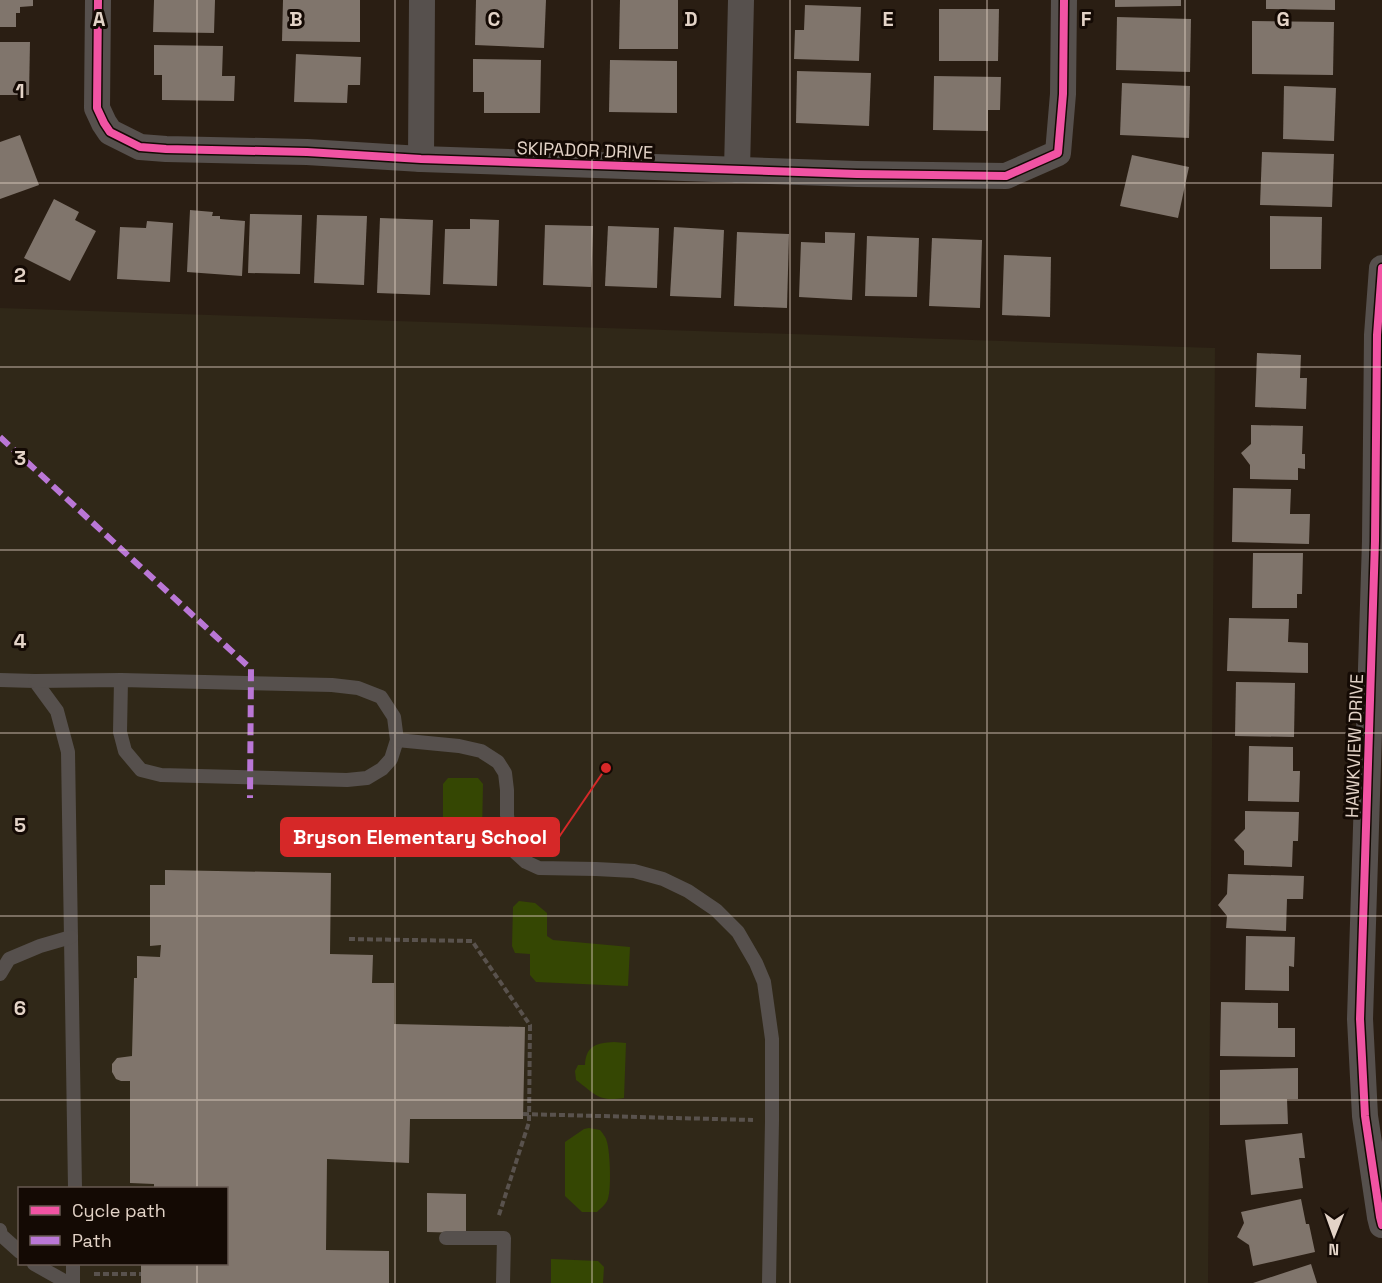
<svg xmlns="http://www.w3.org/2000/svg" width="1382" height="1283" font-family="'Space Grotesk',sans-serif">
<style>
.education{fill:#302818;fill-rule:evenodd}
.green{fill:#354703}
.building{fill:#80756c}
.lines{fill:none;stroke-linecap:round;stroke-linejoin:round}
.path{stroke:#59524d;stroke-width:4;stroke-dasharray:6 3;stroke-linecap:butt}
.service{stroke:#56504d;stroke-width:14}
.minor{stroke:#56504d;stroke-width:26}
.quiet{stroke:#ba77d6;stroke-width:6;stroke-dasharray:12 6;stroke-linecap:butt}
.cycleway-casing{stroke:#140a04;stroke-width:11}
.cycleway{stroke:#f153a3;stroke-width:8}
.grid{fill:none;stroke:#e3d3c7;stroke-width:1.5;stroke-opacity:0.55}
.labels{text-anchor:middle;dominant-baseline:central;stroke-width:6;stroke-linejoin:round;paint-order:stroke}
.street-label{font-size:18px;fill:#e3d3c7;stroke:#140a04}
.grid-label{font-size:20px;text-anchor:middle;font-weight:bold;fill:#e3d3c7;stroke:#140a04;stroke-width:6;stroke-linejoin:round;paint-order:stroke}
.leader{fill:none;stroke:#d62828;stroke-width:2}
.callout-dot{fill:#d62828;stroke:#140a04;stroke-width:2}
.callout{fill:#d62828;stroke:#d62828;stroke-width:2}
.callout-label{font-size:20px;text-anchor:middle;font-weight:bold;fill:#fff}
</style>
<rect width="100%" height="100%" fill="#2a1e13"/>
<path class="education" d="M0 308 1215 348 1208 1283H0ZM20 1188H226V1264H20Z"/>
<g class="green">
<path d="M448 778H478L483 784 482 832H443V784Z"/>
<path d="M519 901 535 903 547 913V936L553 940 630 947 628 986 536 982 530 975V954L515 953 512 946 513 907Z"/>
<path d="M614 1042 626 1043 624 1098C598 1102 595 1094 576 1080L575 1071 578 1065H585C586 1045 597 1043 614 1042Z"/>
<path d="M589 1128 600 1130C603 1134 606 1137 607 1142 610 1152 612 1193 607 1201 605 1205 600 1209 597 1212H582L565 1196V1142L584 1129Z"/>
<path d="M551 1259 598 1261 604 1267 603 1283H551Z"/>
</g>
<g class="building">
<path d="M0 0H33V6L20 7V13H16V27H0Z"/>
<path d="M154 0H215L214 33 153 32Z"/>
<path d="M283 0H360V42L282 41Z"/>
<path d="M476 0H546L544 48 475 45Z"/>
<path d="M620 0H678V49H619Z"/>
<path d="M1115 0H1181V6L1115 7Z"/>
<path d="M1266 0H1335V10L1266 9Z"/>
<path d="M805 5 861 7 859 61 794 59 795 30H804Z"/>
<path d="M939 9H999L998 61H939Z"/>
<path d="M1117 17 1191 19 1190 72 1116 70Z"/>
<path d="M1252 21 1334 22 1333 75 1252 74Z"/>
<path d="M0 42H30L29 95H0Z"/>
<path d="M154 45 223 46 222 76H235L234 101 162 100V75H154Z"/>
<path d="M296 54 361 57 360 85H348L347 103 294 102Z"/>
<path d="M473 59 541 60 540 113H484V92H473Z"/>
<path d="M610 60 677 61V113L609 112Z"/>
<path d="M797 71 871 73 869 126 796 123Z"/>
<path d="M934 76 1001 77 1000 110H988V131L933 130Z"/>
<path d="M1122 83 1190 86 1189 138 1120 135Z"/>
<path d="M1284 86 1336 88 1334 141 1283 139Z"/>
<path d="M20 135 39 185 0 199V142Z"/>
<path d="M1262 152 1334 154 1332 207 1260 205Z"/>
<path d="M1132 155 1189 167 1178 218 1120 206Z"/>
<path d="M54 199 79 212 75 220 96 231 70 281 24 258Z"/>
<path d="M190 210 213 212 212 216H220V219L245 221 242 276 187 272Z"/>
<path d="M250 214 302 215 300 274 248 273Z"/>
<path d="M317 215 367 216 364 285 314 283Z"/>
<path d="M1270 216 1322 217 1321 269H1270Z"/>
<path d="M380 218 433 220 430 295 377 293Z"/>
<path d="M470 219 499 220 497 286 443 284 445 229H470Z"/>
<path d="M147 221 173 223 170 282 117 279 120 227 146 228Z"/>
<path d="M545 225 593 226 591 287 543 285Z"/>
<path d="M608 226 659 228 657 288 605 286Z"/>
<path d="M674 227 724 230 721 298 670 296Z"/>
<path d="M737 232 789 234 787 308 734 306Z"/>
<path d="M825 232 855 233 852 300 799 297 801 242 825 243Z"/>
<path d="M867 236 919 238 917 297 865 296Z"/>
<path d="M932 238 982 240 980 308 929 306Z"/>
<path d="M1004 255 1051 257 1050 317 1002 315Z"/>
<path d="M1257 353 1301 355 1300 378H1307L1306 409 1255 407Z"/>
<path d="M1251 425 1303 426 1302 454H1305V469L1298 468V480L1250 479V465L1241 453 1251 444Z"/>
<path d="M1233 488 1291 489 1290 514H1310L1309 544 1232 542Z"/>
<path d="M1253 553H1303L1302 594H1297V608H1252Z"/>
<path d="M1229 618 1289 619 1288 642 1308 643V673L1227 671Z"/>
<path d="M1236 682 1295 683 1294 737 1235 736Z"/>
<path d="M1249 746 1293 747V771H1300L1299 802 1248 801Z"/>
<path d="M1245 811 1299 812 1298 841H1293L1292 867 1244 865V851L1234 840 1245 829Z"/>
<path d="M165 870 331 873 330 954 373 955 372 983H394V1024L525 1027 523 1119H410L409 1163 327 1159 326 1250 389 1251V1283H141V1264H226V1188H154V1184L130 1183V1081H121L116 1079 112 1072V1064L117 1058 132 1056 134 978H137V956L160 957 161 945 150 946V885H165Z"/>
<path d="M1228 874 1304 876 1303 899H1287L1286 931 1226 928 1227 916 1218 905 1227 894Z"/>
<path d="M1246 936 1295 937 1294 967 1289 966V991L1245 990Z"/>
<path d="M1221 1002 1278 1003V1028H1295V1057L1220 1056Z"/>
<path d="M1298 1068V1099H1287L1288 1124 1220 1125V1070Z"/>
<path d="M1302 1133 1305 1158H1299L1303 1188 1251 1195 1245 1140Z"/>
<path d="M427 1193 466 1194V1233L427 1232Z"/>
<path d="M1301 1199 1306 1224H1309L1315 1252 1253 1266 1249 1245 1237 1237 1244 1223 1241 1212Z"/>
<path d="M1311 1264 1317 1283H1253Z"/>
</g>
<g class="lines">
<g class="path">
<path d="M349 939 472 941 530 1025 529 1122 498 1218"/>
<path d="M523 1114 753 1120"/>
<path d="M94 1274H141"/>
</g>
<g class="service">
<path d="M0 680 35 681 57 711 68 752 75 1188"/>
<path d="M35 681 121 680 332 685 358 688 381 697 394 717 397 740 391 759 382 769 367 778 347 780 161 775 141 770 125 751 120 732 121 680"/>
<path d="M397 740 459 746 481 751 498 762 505 773 507 790V815L510 835 515 852 526 862 539 868 596 869 634 871 663 879 688 891 716 910 738 932 756 963 764 982 772 1039V1121L769 1283"/>
<path d="M0 974 9 959 40 946 71 937"/>
<path d="M0 1230 1 1235 20 1252"/>
<path d="M446 1238H504L503 1283"/>
<path d="M34 1264 68 1283"/>
<path d="M73 1283V1264"/>
</g>
<g class="minor">
<path d="M98 0 97 108 104 123 110 132 140 147 166 149 307 152 421 159 857 174 1006 176 1058 153 1063 94 1064 0"/>
<path d="M421 159 422 0"/>
<path d="M737 170 741 0"/>
<path d="M1382 268 1377 335 1375 541 1360 1019 1365 1116 1380 1217 1382 1225"/>
</g>
<path class="quiet" d="M0 437 251 669 250 798"/>
<defs>
<g id="cycleway">
<path d="M98 0 97 108 104 123 110 132 140 147 166 149 307 152 421 159 857 174 1006 176 1058 153 1063 94 1064 0"/>
<path d="M1382 268 1377 335 1375 541 1360 1019 1365 1116 1380 1217 1382 1225"/>
</g>
</defs>
<use href="#cycleway" class="cycleway-casing"/>
<use href="#cycleway" class="cycleway"/>
</g>
<path class="grid" d="M197 0V1188M395 0V1283M592 0V1283M790 0V1283M987 0V1283M1185 0V1283M0 183H1382M0 367H1382M0 550H1382M0 733H1382M0 916H1382M0 1100H1382M197 1264V1283"/>
<g class="labels">
<g class="street-label">
<text transform="translate(585 150) rotate(2)">SKIPADOR DRIVE</text>
<text transform="translate(1354 746) rotate(-88)">HAWKVIEW DRIVE</text>
</g>
</g>
<g class="grid-label">
<text x="99" y="26">A</text>
<text x="296" y="26">B</text>
<text x="494" y="26">C</text>
<text x="691" y="26">D</text>
<text x="888" y="26">E</text>
<text x="1086" y="26">F</text>
<text x="1283" y="26">G</text>
<text x="20" y="98">1</text>
<text x="20" y="282">2</text>
<text x="20" y="465">3</text>
<text x="20" y="648">4</text>
<text x="20" y="832">5</text>
<text x="20" y="1015">6</text>
</g>
<path class="leader" d="M606 768L559 837"/>
<circle class="callout-dot" cx="606" cy="768" r="6"/>
<rect class="callout" x="281" y="818" width="278" height="38" rx="6"/>
<g class="callout-label">
<text x="420" y="844">Bryson Elementary School</text>
</g>
<rect x="18" y="1187" width="210" height="78" fill="#140a04" stroke="#675a52" stroke-width="1.5"/>
<rect x="30" y="1206" width="30" height="9" fill="#f153a3" stroke="#675a52" stroke-width="1.5"/>
<text x="72" y="1217" font-size="18" fill="#e3d3c7">Cycle path</text>
<rect x="30" y="1236" width="30" height="9" fill="#ba77d6" stroke="#675a52" stroke-width="1.5"/>
<text x="72" y="1247" font-size="18" fill="#e3d3c7">Path</text>
<g transform="translate(1334 1235) rotate(181)" stroke="#140a04" stroke-width="4.5" paint-order="stroke">
<path d="M0-4.5L10 22L0 15L-10 22Z" fill="#e3d3c7"/>
<text y="-9" font-size="16" font-weight="bold" text-anchor="middle" fill="#e3d3c7">N</text>
</g>
</svg>
